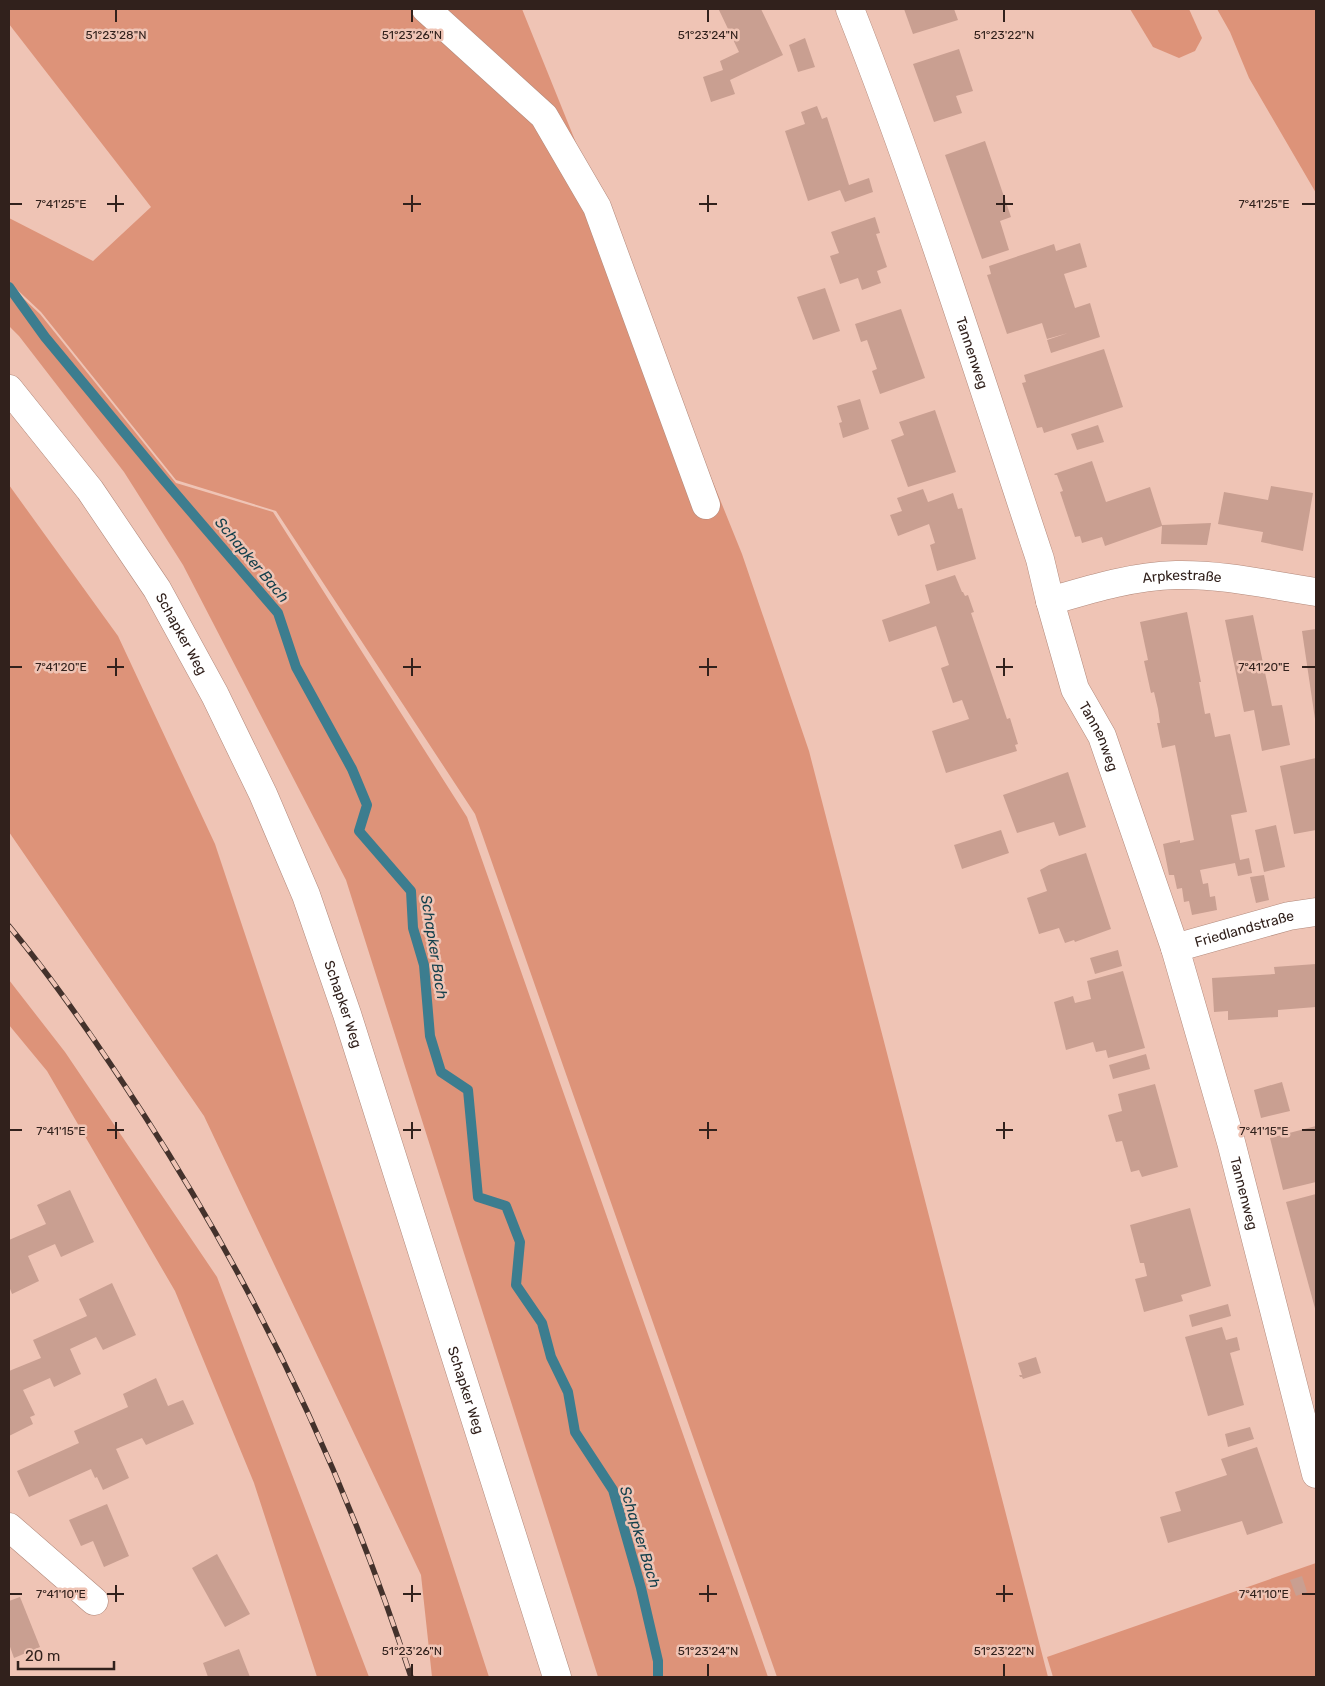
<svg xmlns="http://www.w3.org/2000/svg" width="1325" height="1686" font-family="Rubik,sans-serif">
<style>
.green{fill:#dd9379}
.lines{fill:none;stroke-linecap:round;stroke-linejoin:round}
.stream{stroke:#3c7d8f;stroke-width:10}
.building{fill:#c99f91}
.minor-casing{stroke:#b2897b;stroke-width:29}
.minor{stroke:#fff;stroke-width:28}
.rail-casing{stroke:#44322c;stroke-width:5.5}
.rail{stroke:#efc4b5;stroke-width:4;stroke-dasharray:11;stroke-linecap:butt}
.ticks{fill:none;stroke:#31211c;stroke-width:2}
.labels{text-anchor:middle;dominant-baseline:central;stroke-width:5;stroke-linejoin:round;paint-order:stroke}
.street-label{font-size:14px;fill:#31211c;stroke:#efc4b5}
.water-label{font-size:15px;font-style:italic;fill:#123f4b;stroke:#efc4b5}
.ticks-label{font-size:12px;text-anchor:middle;fill:#31211c;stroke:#efc4b5;stroke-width:5;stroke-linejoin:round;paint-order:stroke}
</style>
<rect width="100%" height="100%" fill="#efc4b5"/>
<g class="green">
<path d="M9 9H522L742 554 809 751 1048 1677H777L475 814 276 511 176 480 41 312 9 282V218L93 261 151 207 9 24Z"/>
<path d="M1130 9H1189L1202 38 1195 51 1179 58 1153 47Z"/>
<path d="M1217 9H1316V193L1249 78 1230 32Z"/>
<path d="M9 285 40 314 176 483 273 512 467 817 768 1677H598L346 880 183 565 124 472 19 336 9 326Z"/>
<path d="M9 485 118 636 215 844 383 1349 489 1677H432L421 1575 204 1116 9 832Z"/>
<path d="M9 980 65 1052 217 1277 369 1677H317L254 1483 175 1291 47 1071 9 1025Z"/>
<path d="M1316 1563V1677H1053L1047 1657Z"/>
</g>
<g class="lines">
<path class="stream" d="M9 287 45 337 163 479 278 613 296 667 352 769 367 805 359 831 411 891 413 928 424 965 430 1036 441 1072 468 1090 478 1197 506 1206 520 1242 516 1285 542 1323 551 1357 568 1392 575 1432 613 1490 641 1588 658 1661V1677"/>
</g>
<g class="building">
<path d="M722 9H761L783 55 730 80 735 94 711 102 703 77 723 70 720 61 739 52 719 10Z"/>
<path d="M904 9H954L958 20 913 34Z"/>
<path d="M805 38 815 67 798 72 789 45Z"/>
<path d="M959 49 973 91 956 96 962 113 934 122 913 64Z"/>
<path d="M817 106 822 119 827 117 849 185 869 178 873 192 845 202 840 190 808 201 785 131 805 124 801 112Z"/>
<path d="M985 141 1011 217 1000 221 1009 250 982 259 945 155Z"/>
<path d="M875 217 880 233 876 234 887 267 877 271 881 283 862 290 858 278 840 284 830 256 839 253 831 232Z"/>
<path d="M1080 243 1087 267 1064 274 1075 308 1090 303 1100 337 1051 353 1047 340 1068 333 1047 339 1042 323 1007 334 987 275 991 274 989 266 1054 244 1056 251Z"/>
<path d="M825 288 840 331 813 340 797 297Z"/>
<path d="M901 309 925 378 880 394 872 371 877 369 867 340 861 342 855 324Z"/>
<path d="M1104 349 1123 407 1044 433 1042 427 1037 428 1022 383 1026 382 1024 375Z"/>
<path d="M860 399 869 429 843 438 839 423 842 422 837 406Z"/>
<path d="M935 410 956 472 908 487 891 440 904 435 899 422Z"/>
<path d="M1098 425 1104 442 1077 450 1071 434Z"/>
<path d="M1092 461 1106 502 1150 487 1162 525 1211 523 1207 545 1161 544 1162 526 1105 546 1102 537 1082 543 1080 536 1075 537 1060 492 1063 491 1057 475H1055L1054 474Z"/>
<path d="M1271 486 1313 493 1303 551 1261 542 1263 532 1218 524 1224 492 1268 500Z"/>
<path d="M923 489 928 502 953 493 958 509 962 508 976 559 937 571 930 545 935 543 929 524 898 536 890 515 902 511 897 498Z"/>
<path d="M955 575 962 592H963L965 596 968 595 974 612 971 613 1007 719 1010 718 1018 744 1015 745 1017 751 946 773 932 731 969 719 962 700 953 703 941 668 949 665 936 626 889 642 882 620 928 604 930 603 925 585Z"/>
<path d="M1187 612 1201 682H1199L1205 714 1210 713 1215 737 1230 734 1247 812 1231 815 1240 860 1249 858 1252 873 1238 876 1235 863 1200 870 1203 884 1208 883 1210 897 1215 896 1217 910 1192 915 1189 901 1184 902 1182 888 1177 889 1174 875H1169L1163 844 1180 840V843L1194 840 1175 745 1162 748 1157 723H1160L1158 709 1154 692 1151 693 1144 661 1148 660 1140 622Z"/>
<path d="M1253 615 1272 706 1282 705 1290 745 1262 751 1254 710 1244 712 1225 620Z"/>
<path d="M1316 629V719H1315L1302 631Z"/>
<path d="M1316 758V830L1294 834 1280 766Z"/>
<path d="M1068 772 1086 827 1059 836 1054 822 1017 833 1003 795Z"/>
<path d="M1276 825 1285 867 1264 872 1255 830Z"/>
<path d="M1001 830 1009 853 962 869 954 845Z"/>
<path d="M1086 853 1111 929 1075 942 1074 940 1065 943 1059 928 1039 934 1027 898 1047 891 1040 870 1049 865Z"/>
<path d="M1264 875 1269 900 1256 903 1250 877Z"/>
<path d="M1118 950 1122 966 1095 974 1090 958Z"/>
<path d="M1316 964V1007L1278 1010V1017L1228 1020V1011L1214 1012 1212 978 1275 974 1274 967Z"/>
<path d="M1123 971 1145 1048 1108 1058 1106 1050 1096 1052 1093 1042 1066 1050 1054 1002 1073 996 1075 1003 1091 999 1087 981Z"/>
<path d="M1146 1054 1150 1069 1113 1079 1109 1065Z"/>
<path d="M1282 1082 1290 1111 1261 1118 1254 1090Z"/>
<path d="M1155 1084 1178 1167 1142 1177 1139 1170 1131 1172 1122 1141 1116 1142 1108 1115 1122 1111 1118 1094Z"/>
<path d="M1316 1126V1182L1283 1190 1270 1138Z"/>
<path d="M70 1190 94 1242 61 1257 55 1244 28 1256 39 1281 12 1294 9 1286V1240L46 1224 37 1205Z"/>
<path d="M1316 1194V1312L1286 1202Z"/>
<path d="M1190 1208 1211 1286 1181 1295 1183 1301 1144 1312 1135 1279 1147 1276 1144 1263H1140L1130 1225Z"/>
<path d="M112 1283 136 1335 103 1350 96 1337 70 1349 81 1374 54 1387 50 1378 23 1390 35 1415 30 1417 33 1424 9 1436V1371L41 1358 33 1340 87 1316 79 1299Z"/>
<path d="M1228 1304 1231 1316 1192 1327 1189 1315Z"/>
<path d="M1222 1327 1226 1340 1237 1337 1240 1350 1230 1353 1244 1405 1208 1416 1185 1337Z"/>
<path d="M1036 1357 1041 1373 1023 1379 1022 1377H1020L1019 1375H1022L1018 1363Z"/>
<path d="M156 1378 168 1406 183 1400 194 1424 146 1445 142 1438 116 1449 129 1478 103 1490 97 1477 95 1478 91 1469 29 1497 17 1471 79 1443 74 1431 128 1407 123 1394Z"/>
<path d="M1250 1427 1254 1439 1228 1447 1225 1434Z"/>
<path d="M1257 1447 1283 1523 1247 1535 1242 1521 1168 1543 1160 1517 1181 1511 1175 1492 1227 1475 1221 1459Z"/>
<path d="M107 1504 129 1556 104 1567 93 1541 81 1546 69 1520Z"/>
<path d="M217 1554 250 1614 225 1627 192 1568Z"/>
<path d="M1302 1576 1307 1592 1296 1596 1290 1580Z"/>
<path d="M20 1597 40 1647 14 1658 9 1644V1601Z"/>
<path d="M239 1649 250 1677H208L203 1663Z"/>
</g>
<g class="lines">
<defs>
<g id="minor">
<path d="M426 9 544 116 597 207 706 505"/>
<path id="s1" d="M850 9C921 189 979 375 1040 559L1050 601 1075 689 1102 736 1175 948 1231 1142 1316 1474"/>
<path id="s2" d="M9 389 90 490 157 589 215 695 263 794 306 895 347 1014 557 1677"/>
<path id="s3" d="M1050 601C1091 589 1133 576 1176 575 1223 574 1270 585 1316 592"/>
<path id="s4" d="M1175 948 1289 916 1316 912"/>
<path d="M9 1527 94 1601"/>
</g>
</defs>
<use href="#minor" class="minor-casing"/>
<use href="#minor" class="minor"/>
<defs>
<path id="rail" d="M9 926C58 985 102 1050 144 1115 257 1290 347 1479 411 1677"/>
</defs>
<use href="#rail" class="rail-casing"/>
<use href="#rail" class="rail"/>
</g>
<path class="ticks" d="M116 10V22M412 10V22M708 10V22M1004 10V22M116 195V212M412 195V212M708 195V212M1004 195V212M10 204H22M107 204H124M403 204H421M699 204H717M996 204H1013M1302 204H1315M116 658V676M412 658V676M708 658V676M1004 658V676M10 667H22M107 667H124M403 667H421M699 667H717M996 667H1013M1302 667H1315M116 1122V1139M412 1122V1139M708 1122V1139M1004 1122V1139M10 1130H22M107 1130H124M403 1130H421M699 1130H717M996 1130H1013M1302 1130H1315M116 1585V1602M412 1585V1602M708 1585V1602M1004 1585V1602M10 1594H22M107 1594H124M403 1594H421M699 1594H717M996 1594H1013M1302 1594H1315M412 1664V1676M708 1664V1676M1004 1664V1676"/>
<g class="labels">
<g class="street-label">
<text stroke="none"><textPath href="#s1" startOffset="365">Tannenweg</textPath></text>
<text stroke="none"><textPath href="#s3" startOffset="135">Arpkestraße</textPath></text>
<text stroke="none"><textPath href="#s2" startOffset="300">Schapker Weg</textPath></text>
<text stroke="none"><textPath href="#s1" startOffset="770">Tannenweg</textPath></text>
<text stroke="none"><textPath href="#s4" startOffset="72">Friedlandstraße</textPath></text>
<text stroke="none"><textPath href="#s2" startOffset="705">Schapker Weg</textPath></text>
<text stroke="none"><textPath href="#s1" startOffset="1250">Tannenweg</textPath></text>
<text stroke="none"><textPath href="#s2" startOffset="1110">Schapker Weg</textPath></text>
</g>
<g class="water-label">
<text transform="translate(252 560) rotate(50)">Schapker Bach</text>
<text transform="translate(434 947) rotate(81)">Schapker Bach</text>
<text transform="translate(640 1537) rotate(73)">Schapker Bach</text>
</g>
</g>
<g class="ticks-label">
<text x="116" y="39">51°23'28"N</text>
<text x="412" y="39">51°23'26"N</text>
<text x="708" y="39">51°23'24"N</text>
<text x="1004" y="39">51°23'22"N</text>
<text x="1264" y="208">7°41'25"E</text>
<text x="61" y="208">7°41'25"E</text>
<text x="1264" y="671">7°41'20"E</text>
<text x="61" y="671">7°41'20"E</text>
<text x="1264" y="1135">7°41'15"E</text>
<text x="61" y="1135">7°41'15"E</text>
<text x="1264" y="1598">7°41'10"E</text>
<text x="61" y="1598">7°41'10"E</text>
<text x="412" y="1655">51°23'26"N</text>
<text x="708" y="1655">51°23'24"N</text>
<text x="1004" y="1655">51°23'22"N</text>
</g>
<rect width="1325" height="1686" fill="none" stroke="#31211c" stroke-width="20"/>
<path d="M18 1661v8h96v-8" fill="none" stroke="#31211c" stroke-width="2.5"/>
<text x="25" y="1661" font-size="15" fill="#31211c" stroke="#efc4b5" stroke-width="4" paint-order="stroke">20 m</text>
</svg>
